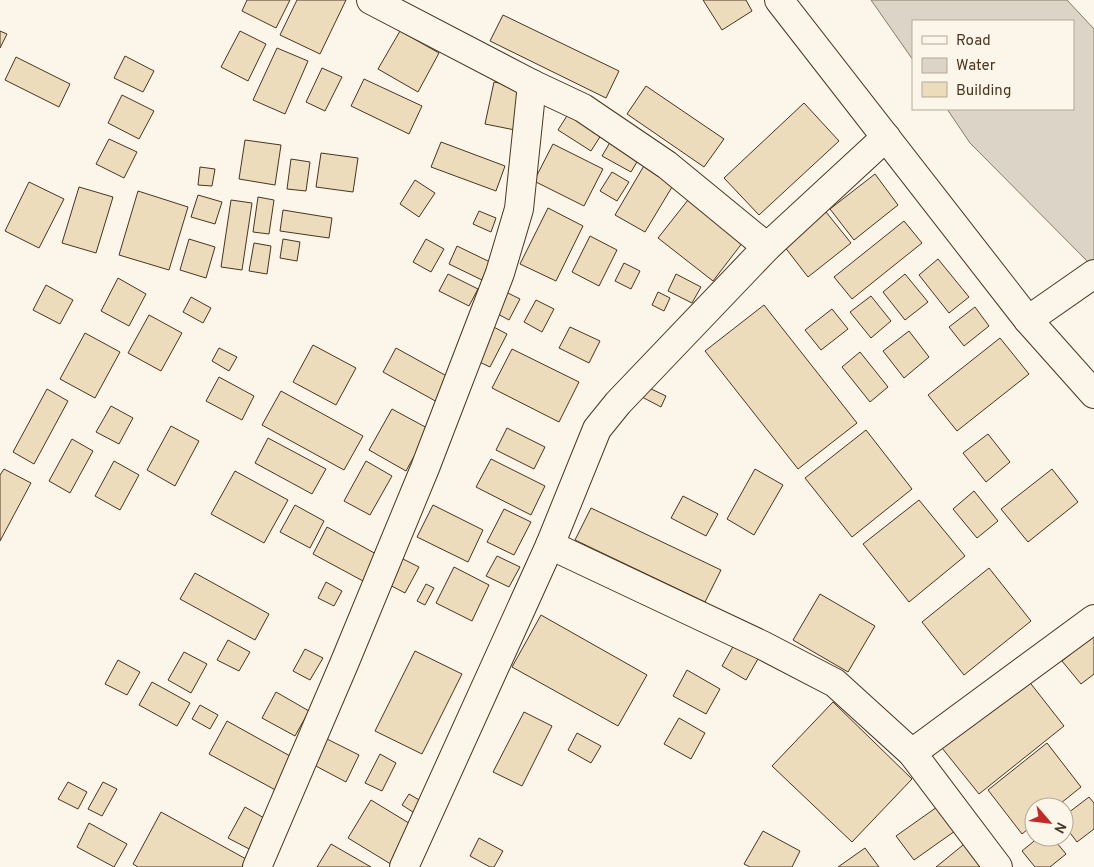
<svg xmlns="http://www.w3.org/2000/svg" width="1094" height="867" font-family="Overpass,sans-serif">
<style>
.water{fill:#dcd4c6;stroke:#887966}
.building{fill:#ecdcbc;stroke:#4a3520}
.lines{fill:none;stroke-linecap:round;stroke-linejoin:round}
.street-casing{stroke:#4a3520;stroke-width:30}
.primary-casing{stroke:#4a3520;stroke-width:30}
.street{stroke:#fbf6e9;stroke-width:28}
.primary{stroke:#fbf6e9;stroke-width:28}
</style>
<rect width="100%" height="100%" fill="#fbf6e9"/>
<path class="water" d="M871 0H1067L1094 29V268L970 143 947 109H1073V21H913V60Z"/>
<g class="building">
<path d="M247 0H290L276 28 242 11Z"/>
<path d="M297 0H346L320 54 280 35Z"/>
<path d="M703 0H746L752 11 722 30Z"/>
<path d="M503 15 619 71 606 98 490 41Z"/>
<path d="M0 31 7 34 0 48Z"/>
<path d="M240 31 266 44 248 81 221 67Z"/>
<path d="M400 31 439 53 418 92 378 69Z"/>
<path d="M277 48 308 61 285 114 253 100Z"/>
<path d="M125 56 154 71 143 92 114 78Z"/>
<path d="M16 57 70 84 59 107 5 80Z"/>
<path d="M322 68 342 77 325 111 306 102Z"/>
<path d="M364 79 422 106 409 134 351 106Z"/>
<path d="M494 82 524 88 515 130 485 124Z"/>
<path d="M646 86 724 139 704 167 627 114Z"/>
<path d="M122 95 154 111 139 139 108 123Z"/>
<path d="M804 103 839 141 759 215 724 178Z"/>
<path d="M570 111 603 132 591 151 558 130Z"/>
<path d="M109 139 137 152 124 178 96 164Z"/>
<path d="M612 139 641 155 631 172 602 156Z"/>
<path d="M245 140 281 145 275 185 239 179Z"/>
<path d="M441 142 505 166 496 191 431 167Z"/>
<path d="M553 144 603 169 584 206 534 181Z"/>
<path d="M321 153 358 158 353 192 316 187Z"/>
<path d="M291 159 310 162 306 191 287 189Z"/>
<path d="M645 164 675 182 645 232 615 215Z"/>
<path d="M200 167 215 169 212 186 198 185Z"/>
<path d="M612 172 629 182 617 201 600 191Z"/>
<path d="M875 174 898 205 854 240 830 209Z"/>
<path d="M415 180 435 193 419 217 400 204Z"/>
<path d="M29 182 64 199 39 248 5 231Z"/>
<path d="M79 187 113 197 96 253 62 243Z"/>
<path d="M138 191 188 207 169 270 119 255Z"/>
<path d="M198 195 222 202 215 224 191 217Z"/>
<path d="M258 197 274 200 269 234 253 232Z"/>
<path d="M231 200 252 203 242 270 221 267Z"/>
<path d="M688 200 743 242 713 281 658 238Z"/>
<path d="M548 208 583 226 556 281 520 264Z"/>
<path d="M283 210 332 218 329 238 280 231Z"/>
<path d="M479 211 496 218 491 232 473 224Z"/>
<path d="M826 212 851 243 808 277 784 246Z"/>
<path d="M904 221 922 243 852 299 834 277Z"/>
<path d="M590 236 617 250 599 286 572 272Z"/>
<path d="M189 239 215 247 206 278 180 270Z"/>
<path d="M283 239 300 242 297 261 280 258Z"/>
<path d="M426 239 444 249 431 272 413 262Z"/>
<path d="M254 243 271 246 267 274 249 271Z"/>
<path d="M457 246 490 262 482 280 449 264Z"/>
<path d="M938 259 969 297 949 313 919 275Z"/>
<path d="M624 263 640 271 631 289 615 281Z"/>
<path d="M448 274 478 289 469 306 439 291Z"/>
<path d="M676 274 701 287 692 303 668 291Z"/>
<path d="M905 274 928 302 905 320 883 292Z"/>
<path d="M118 278 146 294 129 326 101 311Z"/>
<path d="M46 285 73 300 60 324 33 310Z"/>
<path d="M504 291 520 299 509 320 494 312Z"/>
<path d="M658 292 670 298 664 311 652 305Z"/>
<path d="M871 296 891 321 871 338 850 312Z"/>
<path d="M191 297 211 308 203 323 183 312Z"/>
<path d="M536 300 554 309 542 332 524 322Z"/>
<path d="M764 305 857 423 798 469 705 351Z"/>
<path d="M975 307 989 326 964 346 949 327Z"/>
<path d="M832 309 848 329 821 350 805 330Z"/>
<path d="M149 315 182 333 161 371 128 353Z"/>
<path d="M488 324 507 334 490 367 471 358Z"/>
<path d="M570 327 600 341 589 363 559 348Z"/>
<path d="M909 331 929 357 904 378 883 351Z"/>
<path d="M85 333 120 352 95 398 60 379Z"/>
<path d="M1000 338 1029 374 957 431 928 395Z"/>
<path d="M313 345 356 368 336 405 293 382Z"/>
<path d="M219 348 237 357 229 371 212 361Z"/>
<path d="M396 348 452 379 439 403 383 372Z"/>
<path d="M512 349 579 382 559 422 492 388Z"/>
<path d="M860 352 888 387 870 402 842 367Z"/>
<path d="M219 377 254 396 242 420 206 401Z"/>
<path d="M647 387 666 396 661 407 642 397Z"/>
<path d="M47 389 68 401 34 464 13 452Z"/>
<path d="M281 391 363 436 344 470 262 425Z"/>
<path d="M111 406 133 418 119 444 96 432Z"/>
<path d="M392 409 429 429 406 471 369 450Z"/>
<path d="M171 426 199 441 175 486 147 470Z"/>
<path d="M507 428 545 447 534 469 496 450Z"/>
<path d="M866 430 912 489 852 537 805 478Z"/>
<path d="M988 434 1010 462 986 482 963 453Z"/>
<path d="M268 438 326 469 312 494 255 463Z"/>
<path d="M72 439 93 451 70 493 49 481Z"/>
<path d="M491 459 545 486 531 515 476 487Z"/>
<path d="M114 461 139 475 120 510 95 496Z"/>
<path d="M366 461 392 476 370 515 344 501Z"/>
<path d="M4 469 31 483 0 541V475Z"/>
<path d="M755 469 783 485 754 535 727 519Z"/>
<path d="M1052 469 1078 502 1028 542 1001 509Z"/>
<path d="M235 471 288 500 264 543 211 514Z"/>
<path d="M974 491 998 521 977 538 953 509Z"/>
<path d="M683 496 718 514 706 536 671 518Z"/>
<path d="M919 500 965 556 909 602 863 544Z"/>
<path d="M295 505 324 521 310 548 280 532Z"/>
<path d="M433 505 483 530 468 562 417 537Z"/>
<path d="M591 508 721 570 705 602 575 540Z"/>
<path d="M504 509 531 522 514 555 487 542Z"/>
<path d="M327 527 378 555 363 581 313 554Z"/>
<path d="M397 556 419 567 405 593 384 582Z"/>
<path d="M497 556 520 567 509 587 486 576Z"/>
<path d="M454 567 489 585 472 621 436 603Z"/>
<path d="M989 568 1031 621 964 675 922 622Z"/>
<path d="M195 573 269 614 255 640 180 599Z"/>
<path d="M326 582 342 591 334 606 318 598Z"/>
<path d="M426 584 434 588 425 605 417 601Z"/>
<path d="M820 594 875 626 848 672 793 640Z"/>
<path d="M541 615 647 675 618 726 512 667Z"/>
<path d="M1094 635V674L1081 684 1062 661Z"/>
<path d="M228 640 250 652 239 671 217 660Z"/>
<path d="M735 643 759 657 746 680 722 666Z"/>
<path d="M305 649 323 658 310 680 293 671Z"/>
<path d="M415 651 462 674 422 754 375 731Z"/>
<path d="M184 652 207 664 191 693 168 680Z"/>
<path d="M118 660 140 672 127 695 105 684Z"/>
<path d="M687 670 720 689 706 714 673 696Z"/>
<path d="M1024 675 1064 726 979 794 938 743Z"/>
<path d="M152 682 190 703 177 726 139 705Z"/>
<path d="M276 692 309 711 295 736 262 718Z"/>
<path d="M833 702 912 779 852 842 772 766Z"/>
<path d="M200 705 218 715 210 729 192 719Z"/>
<path d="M524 712 552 726 522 786 493 772Z"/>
<path d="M679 718 705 733 691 759 664 744Z"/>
<path d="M227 721 299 761 281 793 209 754Z"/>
<path d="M577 733 601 746 591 763 568 750Z"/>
<path d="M327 739 359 755 346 782 314 765Z"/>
<path d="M1047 743 1081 787 1056 807H1034V824L1022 834 988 790Z"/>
<path d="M380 754 396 763 382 791 365 783Z"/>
<path d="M68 782 87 792 78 809 58 799Z"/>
<path d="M103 782 117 789 102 816 88 809Z"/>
<path d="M409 794 426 804 419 816 402 805Z"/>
<path d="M1089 797 1094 803V829L1077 842 1064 825V816Z"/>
<path d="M371 800 417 828 394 866 348 838Z"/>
<path d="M245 807 271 822 255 852 228 838Z"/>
<path d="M937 807 955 831 914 860 896 836Z"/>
<path d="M161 812 246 859 242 867H138L133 864Z"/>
<path d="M89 823 127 844 114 867 77 847Z"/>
<path d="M763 831 800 851 792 867H750L744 864Z"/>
<path d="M1039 837H1052L1066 854 1050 867H1035L1022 851Z"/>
<path d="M479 838 503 851 494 867H490L470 856Z"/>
<path d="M968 841 988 867H936Z"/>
<path d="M331 844 371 867H317Z"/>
<path d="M865 848 879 867H838Z"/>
</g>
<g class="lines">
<defs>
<g id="street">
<path d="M371 0 532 84 583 108 667 165 767 247"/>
<path d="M1028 320 1094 274"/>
<path d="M550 545 762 645 835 683 912 753 998 867"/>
<path d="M912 753 1094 619"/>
<path d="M257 867 344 664 425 468 500 273 519 209 532 84"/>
<path d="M404 867 550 545 597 429 618 403 767 247 886 137"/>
</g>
<path id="primary" d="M779 0 1028 320 1094 394"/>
</defs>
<use href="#street" class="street-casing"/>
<use href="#primary" class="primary-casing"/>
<use href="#street" class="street"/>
<use href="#primary" class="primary"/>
</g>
<rect x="912" y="20" width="162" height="90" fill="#fbf6e9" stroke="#b4a999"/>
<rect x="922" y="36" width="25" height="8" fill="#fbf6e9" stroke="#b4a999"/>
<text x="956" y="45" font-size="15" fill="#4a3520">Road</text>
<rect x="922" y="58" width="25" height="15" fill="#dcd4c6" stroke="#b4a999"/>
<text x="956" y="70" font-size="15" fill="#4a3520">Water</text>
<rect x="922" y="82" width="25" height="15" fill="#ecdcbc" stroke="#b4a999"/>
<text x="956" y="95" font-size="15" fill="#4a3520">Building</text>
<g transform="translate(1049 822) rotate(118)"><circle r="24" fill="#fbf6e9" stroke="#b4a999"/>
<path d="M0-4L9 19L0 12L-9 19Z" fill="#c62828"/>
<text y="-8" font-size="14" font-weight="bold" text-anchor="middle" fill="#4a3520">N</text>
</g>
</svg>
